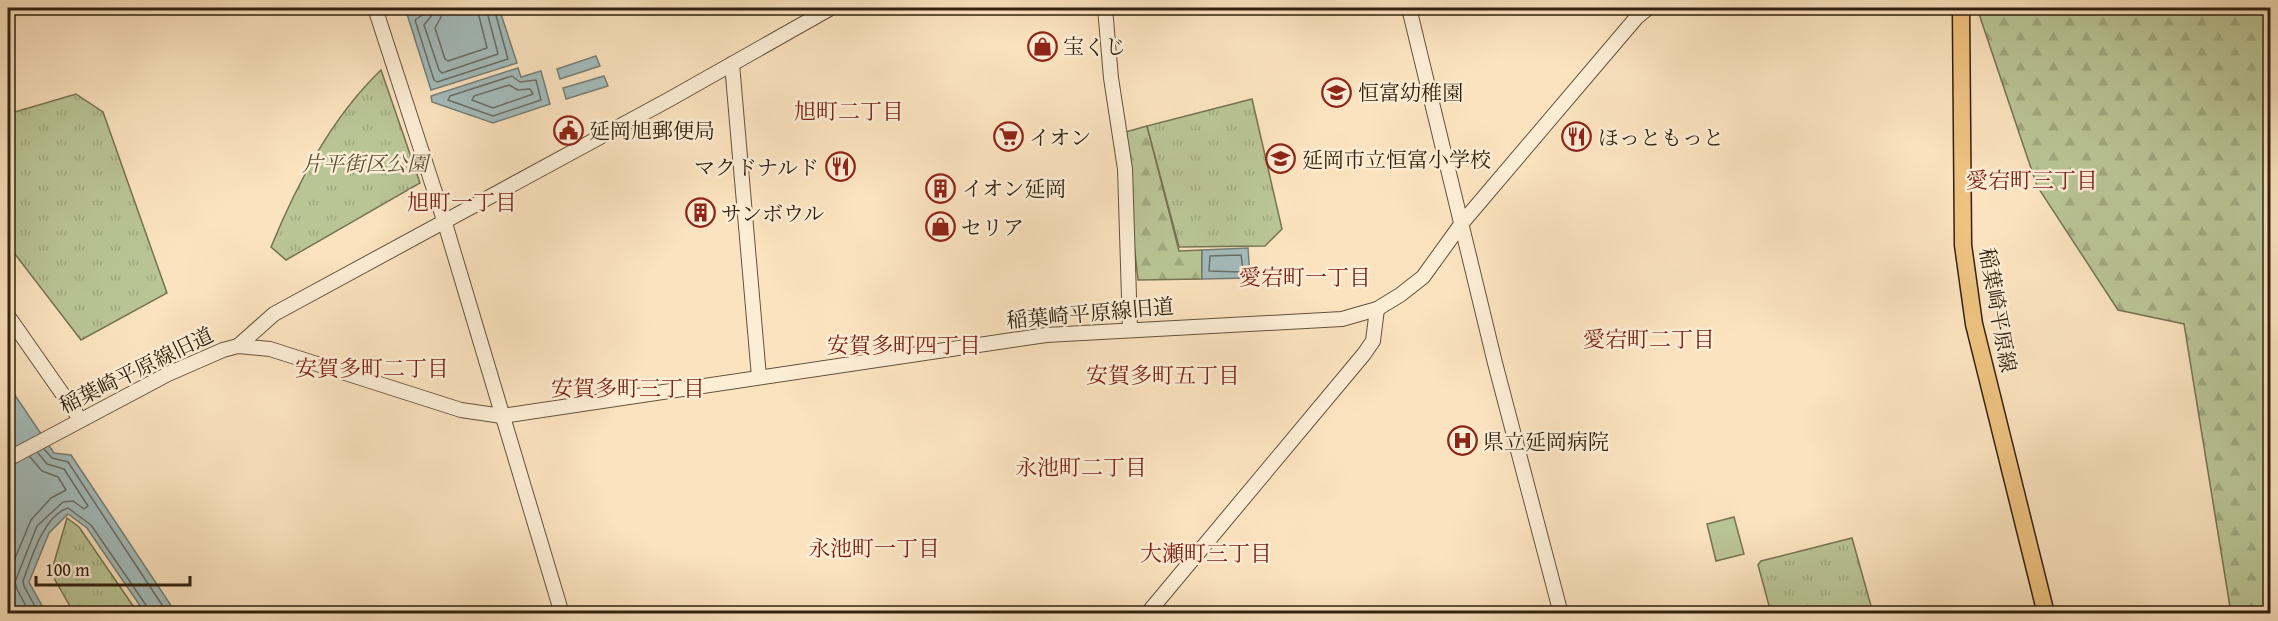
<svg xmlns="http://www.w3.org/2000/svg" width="2278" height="621" font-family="'Gentium Book Plus','Noto Serif JP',serif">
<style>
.grass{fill:#bac596;stroke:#767353;stroke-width:1.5}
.forest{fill:url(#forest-firs);stroke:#767353;stroke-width:1.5}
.park{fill:url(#park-tufts);stroke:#767353;stroke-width:1.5}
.water{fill:#a3bcbc;stroke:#767e77;stroke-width:1.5}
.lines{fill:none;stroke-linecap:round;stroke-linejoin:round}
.shore{stroke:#6a6e66;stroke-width:1.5}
.tertiary-casing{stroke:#64523c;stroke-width:16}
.primary-casing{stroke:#322110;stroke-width:19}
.tertiary{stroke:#fcedd5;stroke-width:14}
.primary{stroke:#eec280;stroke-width:16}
.labels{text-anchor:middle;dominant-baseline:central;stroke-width:5;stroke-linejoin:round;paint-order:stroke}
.poi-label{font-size:21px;fill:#322110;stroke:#fcedd5;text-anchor:start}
.park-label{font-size:21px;font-style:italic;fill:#5b5238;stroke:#fcedd5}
.street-label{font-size:21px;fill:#322110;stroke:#fcedd5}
.neighbourhood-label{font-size:22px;fill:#7a1f14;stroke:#fcedd5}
</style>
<defs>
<pattern id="forest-firs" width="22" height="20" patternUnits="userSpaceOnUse" patternTransform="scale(1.5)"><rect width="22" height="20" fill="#bac596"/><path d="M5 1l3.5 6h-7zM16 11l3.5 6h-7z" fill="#a0a980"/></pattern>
<pattern id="park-tufts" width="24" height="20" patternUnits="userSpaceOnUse" patternTransform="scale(1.5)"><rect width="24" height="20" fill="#bac596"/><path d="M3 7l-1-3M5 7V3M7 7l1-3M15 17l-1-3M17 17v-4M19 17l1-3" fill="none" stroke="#a0a980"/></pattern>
</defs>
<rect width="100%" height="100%" fill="#fbe3bf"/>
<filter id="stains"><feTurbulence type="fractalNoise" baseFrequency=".00333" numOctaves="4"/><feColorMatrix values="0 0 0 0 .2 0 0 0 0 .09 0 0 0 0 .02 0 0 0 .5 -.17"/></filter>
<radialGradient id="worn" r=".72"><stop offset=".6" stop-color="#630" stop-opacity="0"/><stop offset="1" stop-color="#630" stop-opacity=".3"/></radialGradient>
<path class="grass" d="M1734 517 1744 554 1716 561 1707 524Z"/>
<g class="forest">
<path d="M1977 8H2270V613H2231L2184 324 2118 310 2037 186Z"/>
<path d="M1147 126 1179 251 1202 250V279L1138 280 1122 133Z"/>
</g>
<g class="park">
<path d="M381 70 420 183 286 260 271 247C297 184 331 118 381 70Z"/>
<path d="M76 94 103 112 167 293 81 340 8 245V118L15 112Z"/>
<path d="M1252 99 1282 229 1265 246 1179 247 1147 126Z"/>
<path d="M67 518 79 527 138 613H74L51 573Z"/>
<path d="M1852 538 1873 613H1771L1758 565 1761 561Z"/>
</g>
<g class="water">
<path d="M428 8H499L517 63 431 90 407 14Z"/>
<path d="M596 56 600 66 560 79 557 69Z"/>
<path d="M518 68 521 77 541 71 550 104 493 123 432 102 431 96Z"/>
<path d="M604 76 608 86 566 99 563 88Z"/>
<path d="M1248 248 1250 278 1202 279V250Z"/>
<path d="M8 385 54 453 71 455 176 613H145L87 528 68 514 49 533 29 582 46 613H8Z"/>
</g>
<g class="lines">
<g class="shore">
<path d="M425 8 424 14 415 20 434 80 437 82 508 59 494 8"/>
<path d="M433 8 432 15 424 25 439 70 442 73 498 54 486 8"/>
<path d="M442 8 441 17 435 28 445 59 448 61 487 48 477 8"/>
<path d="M512 76 520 82 536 80 541 100 493 116 448 100 450 96Z"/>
<path d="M509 85 518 90 530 89 533 94 493 108 472 100 474 96Z"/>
<path d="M1241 255 1243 269 1241 272 1209 271 1210 256Z"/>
<path d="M44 449 52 458 68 462 168 614"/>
<path d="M8 575 31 520 51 498 66 490 58 477 42 471 30 457"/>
<path d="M30 614 17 589 15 582 37 526 63 502 73 501 84 509 88 506 64 469 47 464 38 453"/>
<path d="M39 614 24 586 23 581C31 559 44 515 68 508L91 525 148 608 149 614"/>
</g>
<defs>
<g id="tertiary">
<path d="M375 8 444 220 562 614"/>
<path d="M1105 8 1111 78 1125 169 1130 329"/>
<path d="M1409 8 1495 363 1561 614"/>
<path d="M732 64 759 377"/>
<path d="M8 316 80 419"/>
<path d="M238 346 274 314 670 99 831 8"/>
<path d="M8 459 168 374 223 350 238 346 270 349 461 410 502 416 1046 335 1342 319 1377 309 1400 295 1423 277 1462 223 1637 17 1648 8"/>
<path d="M1147 614 1364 354 1373 341 1377 309"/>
</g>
<path id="primary" d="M1961 8 1963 245 1974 324 2046 614"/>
</defs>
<use href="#tertiary" class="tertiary-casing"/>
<use href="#primary" class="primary-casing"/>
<use href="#tertiary" class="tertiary"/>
<use href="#primary" class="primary"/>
</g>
<defs>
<symbol id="shop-ring" viewBox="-11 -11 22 22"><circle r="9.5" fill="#fcedd5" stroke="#8f2418" stroke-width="1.5"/><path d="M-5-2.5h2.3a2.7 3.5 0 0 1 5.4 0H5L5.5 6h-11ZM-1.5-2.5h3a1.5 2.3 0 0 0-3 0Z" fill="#8f2418"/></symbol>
<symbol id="school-ring" viewBox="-11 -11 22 22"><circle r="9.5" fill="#fcedd5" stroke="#8f2418" stroke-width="1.5"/><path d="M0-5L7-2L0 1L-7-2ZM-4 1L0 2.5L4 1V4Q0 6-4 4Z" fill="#8f2418"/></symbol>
<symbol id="civic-ring" viewBox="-11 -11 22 22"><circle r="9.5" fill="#fcedd5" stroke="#8f2418" stroke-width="1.5"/><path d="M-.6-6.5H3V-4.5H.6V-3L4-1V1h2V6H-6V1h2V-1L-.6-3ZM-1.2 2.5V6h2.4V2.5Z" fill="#8f2418"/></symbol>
<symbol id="supermarket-ring" viewBox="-11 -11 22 22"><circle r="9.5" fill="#fcedd5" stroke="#8f2418" stroke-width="1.5"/><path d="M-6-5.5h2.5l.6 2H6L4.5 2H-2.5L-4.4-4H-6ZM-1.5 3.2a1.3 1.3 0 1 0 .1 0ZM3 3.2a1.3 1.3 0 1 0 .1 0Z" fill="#8f2418"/></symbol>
<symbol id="restaurant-ring" viewBox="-11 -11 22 22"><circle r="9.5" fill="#fcedd5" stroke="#8f2418" stroke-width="1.5"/><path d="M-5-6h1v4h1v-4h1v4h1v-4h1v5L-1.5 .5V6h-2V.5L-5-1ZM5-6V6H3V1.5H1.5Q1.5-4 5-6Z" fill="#8f2418"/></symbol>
<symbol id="building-ring" viewBox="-11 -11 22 22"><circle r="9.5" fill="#fcedd5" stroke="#8f2418" stroke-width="1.5"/><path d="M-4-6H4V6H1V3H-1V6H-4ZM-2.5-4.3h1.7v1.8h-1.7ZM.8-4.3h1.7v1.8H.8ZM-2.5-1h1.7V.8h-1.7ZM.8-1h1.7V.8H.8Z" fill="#8f2418"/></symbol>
<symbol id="hospital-ring" viewBox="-11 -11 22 22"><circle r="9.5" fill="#fcedd5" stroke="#8f2418" stroke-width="1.5"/><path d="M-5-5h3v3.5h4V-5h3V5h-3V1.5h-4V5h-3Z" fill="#8f2418"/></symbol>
</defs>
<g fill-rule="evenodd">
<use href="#shop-ring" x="1026" y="30" width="33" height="33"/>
<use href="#school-ring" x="1320" y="76" width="33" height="33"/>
<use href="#civic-ring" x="552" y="114" width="33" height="33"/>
<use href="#supermarket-ring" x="992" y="120" width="33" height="33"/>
<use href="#restaurant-ring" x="1560" y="120" width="33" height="33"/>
<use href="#school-ring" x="1264" y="142" width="33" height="33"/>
<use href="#restaurant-ring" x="824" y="150" width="33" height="33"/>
<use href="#building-ring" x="924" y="172" width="33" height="33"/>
<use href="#building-ring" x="684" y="196" width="33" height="33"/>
<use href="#shop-ring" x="924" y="210" width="33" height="33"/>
<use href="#hospital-ring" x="1446" y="424" width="33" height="33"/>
</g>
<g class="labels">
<g class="poi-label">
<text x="1063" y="46">宝くじ</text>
<text x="1358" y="92">恒富幼稚園</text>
<text x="589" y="130">延岡旭郵便局</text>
<text x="1029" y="137">イオン</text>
<text x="1598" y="137">ほっともっと</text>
<text x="1302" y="159">延岡市立恒富小学校</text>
<text x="819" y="167" text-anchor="end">マクドナルド</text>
<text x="962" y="188">イオン延岡</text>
<text x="721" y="213">サンボウル</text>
<text x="961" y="227">セリア</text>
<text x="1483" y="441">県立延岡病院</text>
</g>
<g class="park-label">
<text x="365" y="163">片平街区公園</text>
</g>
<g class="street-label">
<text transform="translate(1998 310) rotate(80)">稲葉崎平原線</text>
<text transform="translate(1090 313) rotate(-5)">稲葉崎平原線旧道</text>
<text transform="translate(136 370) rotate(-26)">稲葉崎平原線旧道</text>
</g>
<g class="neighbourhood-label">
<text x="849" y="111">旭町二丁目</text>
<text x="2032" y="180">愛宕町三丁目</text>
<text x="462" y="202">旭町一丁目</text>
<text x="1305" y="277">愛宕町一丁目</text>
<text x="1649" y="339">愛宕町二丁目</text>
<text x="904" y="345">安賀多町四丁目</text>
<text x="372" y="368">安賀多町二丁目</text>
<text x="1163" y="375">安賀多町五丁目</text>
<text x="628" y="388">安賀多町三丁目</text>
<text x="1081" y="467">永池町二丁目</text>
<text x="874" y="548">永池町一丁目</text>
<text x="1206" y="553">大瀬町三丁目</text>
</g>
</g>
<rect width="2278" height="621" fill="none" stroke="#fbe3bf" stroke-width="30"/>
<rect x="9" y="9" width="2260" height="603" fill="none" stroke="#322110" stroke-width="3"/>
<rect x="15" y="15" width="2248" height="591" fill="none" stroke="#322110" stroke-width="1.5"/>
<path d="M36 576v9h154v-9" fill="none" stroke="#322110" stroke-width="3"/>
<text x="45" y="576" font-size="18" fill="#322110" stroke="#fcedd5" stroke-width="4.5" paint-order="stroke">100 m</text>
<rect width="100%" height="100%" filter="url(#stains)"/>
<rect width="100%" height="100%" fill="url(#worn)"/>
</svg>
